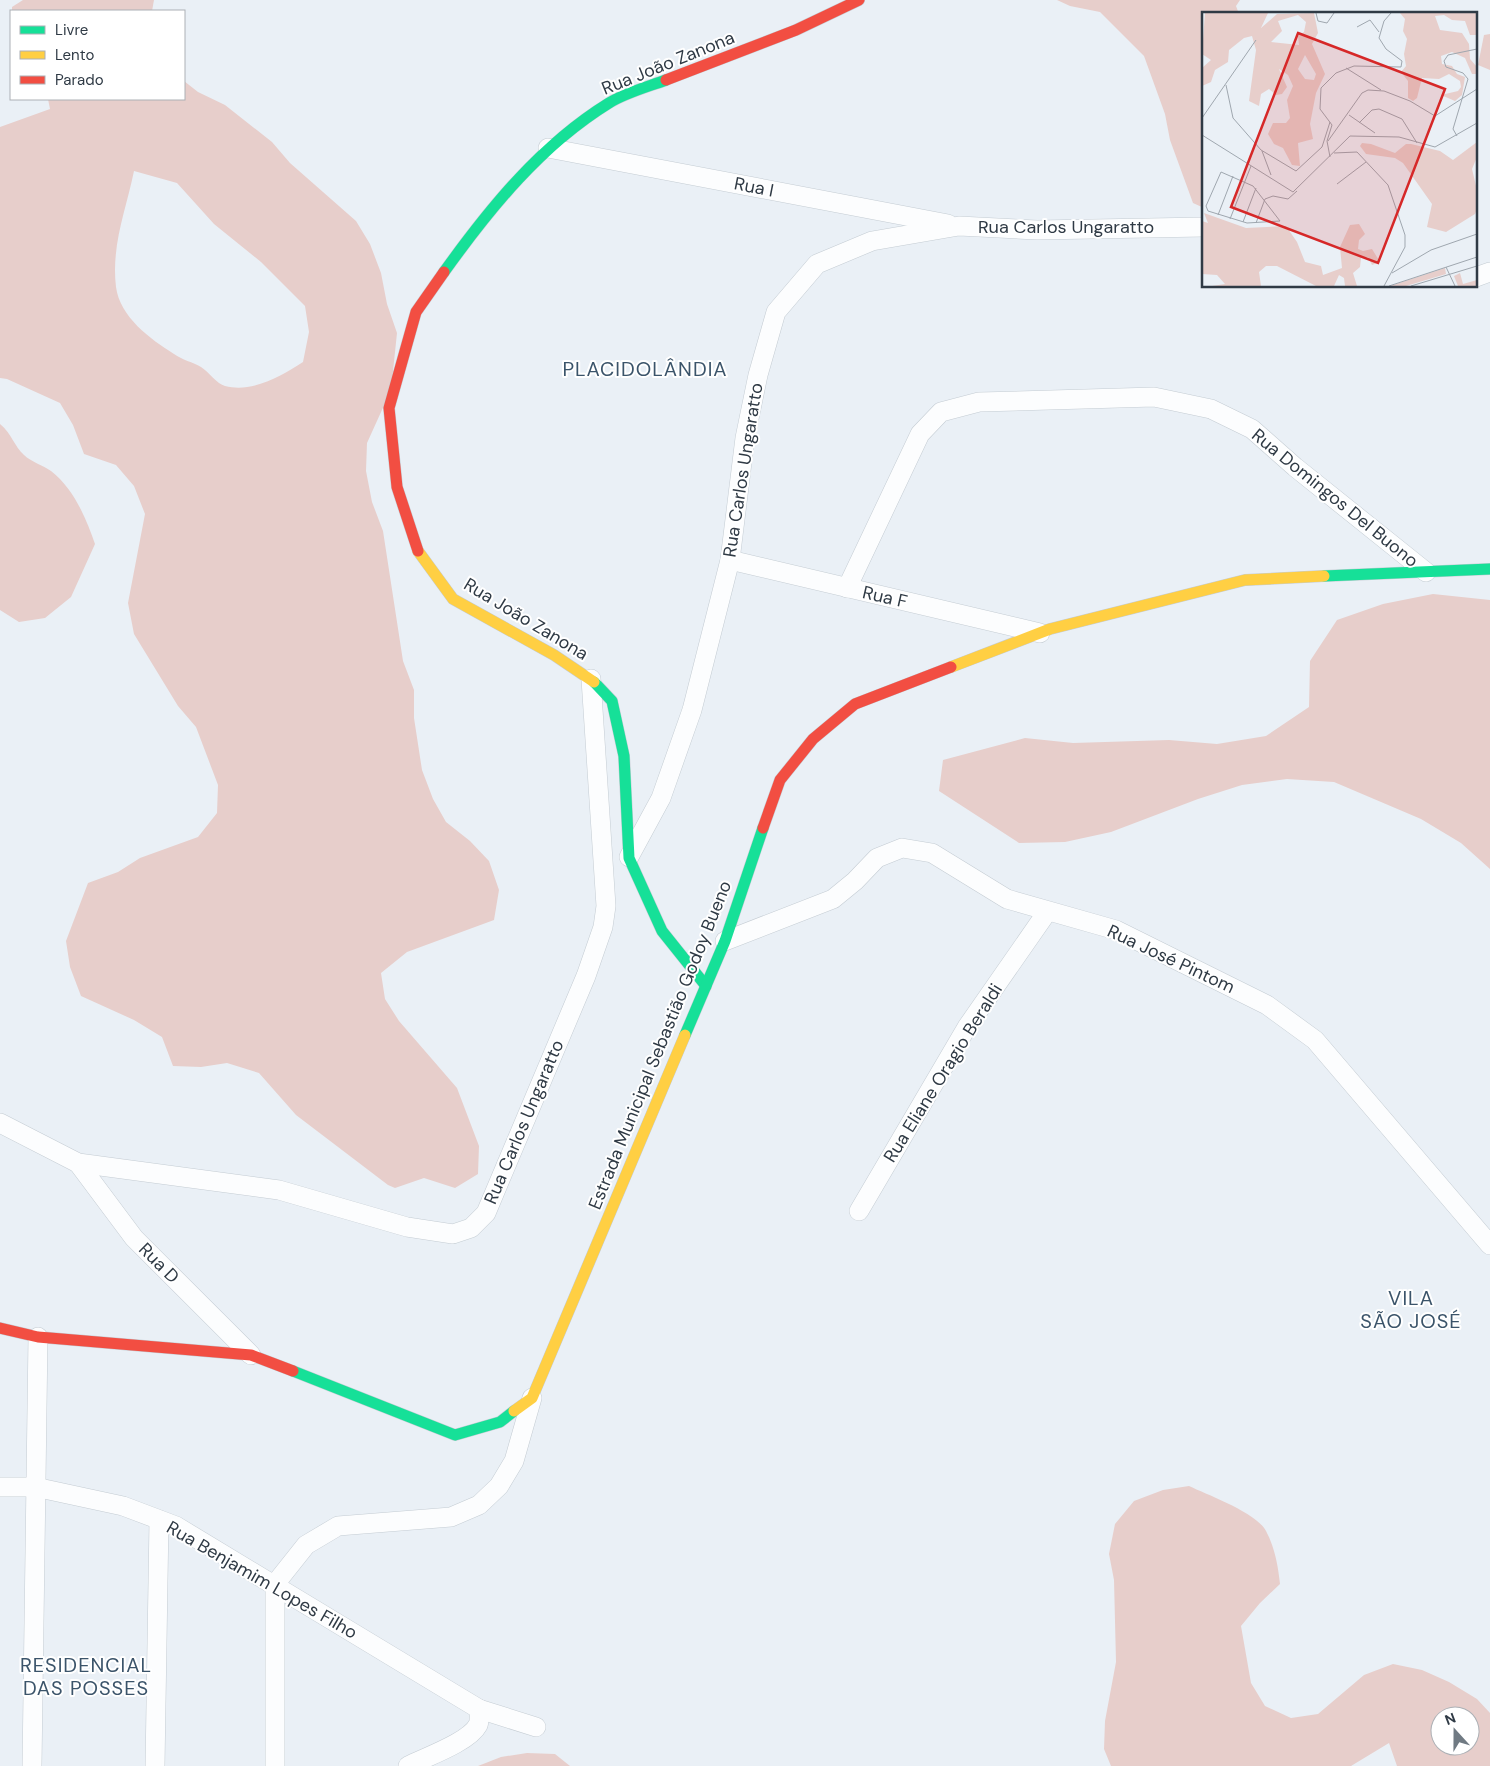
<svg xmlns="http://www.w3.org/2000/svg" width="1490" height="1766" font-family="'DM Sans',sans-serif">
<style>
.green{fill:#e7cecb;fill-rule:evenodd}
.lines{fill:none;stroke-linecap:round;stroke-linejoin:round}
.street-casing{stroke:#c4ccd3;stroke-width:20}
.fast-casing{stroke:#c4ccd3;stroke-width:12}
.slow-casing{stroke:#c4ccd3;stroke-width:12}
.jam-casing{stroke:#c4ccd3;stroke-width:12}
.street{stroke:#fcfdfe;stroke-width:19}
.fast{stroke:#16e098;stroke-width:11}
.slow{stroke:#ffcf43;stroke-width:11}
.jam{stroke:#f24e42;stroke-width:11}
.labels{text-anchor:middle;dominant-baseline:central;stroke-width:4;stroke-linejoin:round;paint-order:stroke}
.street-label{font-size:18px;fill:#2f3a45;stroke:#fff}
.quarter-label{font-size:20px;letter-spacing:1px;fill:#3b546a;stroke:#fff}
.inset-road{fill:none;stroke:#9fa7af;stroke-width:1}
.view{fill:#d62828;fill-opacity:0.15;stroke:#d62828;stroke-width:2.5}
.inset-edge{fill:none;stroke:#2f3a45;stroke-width:2.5}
</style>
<rect width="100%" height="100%" fill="#eaf0f6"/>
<g class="green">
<path d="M23 0H154L152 11H12V7Z"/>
<path d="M1057 0H1240L1236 6 1239 14H1204V208L1193 203 1170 140 1165 114 1144 56 1100 12 1070 6Z"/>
<path d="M1490 34V70L1478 65 1484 35Z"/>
<path d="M184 81 198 92 225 105 272 142 290 163 356 221 370 244 381 273 387 304 397 333 391 390 367 443 366 471 372 502 383 531 403 661 414 690V718L422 770 433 799 446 822 470 841 489 861 499 890 494 920 407 952 381 973 385 999 399 1021 457 1088 479 1146 478 1174 455 1188 424 1178 395 1188 388 1185 296 1115 259 1073 227 1063 201 1067 173 1066 162 1037 134 1020 81 996 70 967 66 941 88 883 118 872 140 858 198 837 217 813 218 785 196 727 178 706 134 634 128 603 145 514 134 486 116 465 84 454 73 425 60 403 7 379 0 378V127L50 109 48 99H184ZM134 171 177 183 214 224 261 262 305 306 309 332 303 362C281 376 253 393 225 386 217 384 209 372 201 367 193 362 182 360 174 354 150 339 120 317 116 287 111 246 126 210 134 171Z"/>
<path d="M0 424C12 434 14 446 24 455 31 462 43 465 51 471 74 489 86 518 95 544L71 597 45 618 19 622 0 610Z"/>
<path d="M1433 594 1490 600V869L1461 843 1421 819 1334 782 1287 779 1242 785 1198 799 1111 832 1065 842 1019 843 939 791 943 760 1025 738 1073 743 1169 740 1217 744 1266 736 1309 707 1310 661 1337 620 1383 604Z"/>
<path d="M1189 1486C1208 1495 1257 1513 1266 1531 1275 1548 1278 1566 1280 1584L1260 1603 1241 1626 1251 1683 1265 1706 1291 1718 1318 1714 1364 1675 1393 1664 1422 1670 1449 1682 1477 1699 1490 1713V1766H1397L1389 1743 1351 1766H1111L1104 1749 1105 1721 1116 1662 1114 1580 1109 1554 1115 1524 1134 1501 1163 1490ZM1440 1716H1470V1746H1440Z"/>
<path d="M527 1753 555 1754 570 1766H478L501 1757Z"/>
</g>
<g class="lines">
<defs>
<g id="street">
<path d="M548 148 948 224"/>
<path d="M1476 277 1490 272"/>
<path d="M730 560 1040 633"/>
<path d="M847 588 920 434 941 412 979 402 1154 397 1211 409 1252 429 1295 467 1426 572"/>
<path d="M629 857 661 798 692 710 730 560 745 438 758 375 776 312 817 264 872 241 959 226 1037 230 1204 227"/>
<path d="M725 941 833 899 855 881 877 858 902 848 932 853 1007 899 1116 930 1267 1005 1315 1040 1490 1245"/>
<path d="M0 1123 78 1163 279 1190 407 1227 453 1234 471 1228 486 1213 586 976 603 927 606 906 591 679"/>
<path d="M78 1163 134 1238 251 1355"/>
<path d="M859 1211 967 1027 1047 912"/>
<path d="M0 1487H35L123 1506 176 1526 479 1709C479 1714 480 1720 478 1725 469 1742 426 1757 408 1766"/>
<path d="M479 1709 536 1727"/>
<path d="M32 1766 38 1337"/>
<path d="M155 1766 159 1520"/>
<path d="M275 1766V1584L306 1545 338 1526 451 1517 479 1505 499 1486 514 1461 532 1398"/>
</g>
<g id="fast">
<path d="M444 272C490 208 541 145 609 103 625 93 647 87 666 80"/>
<path d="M1324 576 1490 569"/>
<path d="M594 682 612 701 624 756 629 858 662 931 706 986"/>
<path d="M685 1035 725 941 763 828"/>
<path d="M293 1371 455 1435 500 1422 514 1411"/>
</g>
<g id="slow">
<path d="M418 551 453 599 554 655 594 682"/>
<path d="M951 667 1050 629 1245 580 1324 576"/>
<path d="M514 1411 532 1398 685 1035"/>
</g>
<g id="jam">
<path d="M666 80 796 30 859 0"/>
<path d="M418 551 397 487 389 408 416 312 444 272"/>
<path d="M763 828 780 780 813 739 855 704 951 667"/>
<path d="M0 1328 38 1337 251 1355 293 1371"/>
</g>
</defs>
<use href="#street" class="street-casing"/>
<use href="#fast" class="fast-casing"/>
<use href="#slow" class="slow-casing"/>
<use href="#jam" class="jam-casing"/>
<use href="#street" class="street"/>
<use href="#fast" class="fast"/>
<use href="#slow" class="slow"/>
<use href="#jam" class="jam"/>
</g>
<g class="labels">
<g class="street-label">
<text transform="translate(668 63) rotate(-22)">Rua João Zanona</text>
<text transform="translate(754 187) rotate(11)">Rua I</text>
<text x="1066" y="227">Rua Carlos Ungaratto</text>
<text transform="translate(743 470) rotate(-81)">Rua Carlos Ungaratto</text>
<text transform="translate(1335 498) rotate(39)">Rua Domingos Del Buono</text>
<text transform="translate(885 597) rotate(13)">Rua F</text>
<text transform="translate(526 619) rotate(31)">Rua João Zanona</text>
<text transform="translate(1171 959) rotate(25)">Rua José Pintom</text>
<text transform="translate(660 1045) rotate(-68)">Estrada Municipal Sebastião Godoy Bueno</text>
<text transform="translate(943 1073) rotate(-58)">Rua Eliane Oragio Beraldi</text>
<text transform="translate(524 1122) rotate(-67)">Rua Carlos Ungaratto</text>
<text transform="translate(159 1263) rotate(45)">Rua D</text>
<text transform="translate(262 1580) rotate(30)">Rua Benjamim Lopes Filho</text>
</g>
<g class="quarter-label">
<text x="645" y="369">PLACIDOLÂNDIA</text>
<text x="1411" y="1298">VILA<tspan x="1411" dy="23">SÃO JOSÉ</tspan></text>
<text x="86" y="1665">RESIDENCIAL<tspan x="86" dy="23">DAS POSSES</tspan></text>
</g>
</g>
<g transform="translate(1202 12)">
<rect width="275" height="275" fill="#eaf0f6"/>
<path d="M3 1H66L59 16 75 2 112 1 116 21 110 32 123 62 114 81 108 112 111 127 96 131 98 154 90 153 81 136 72 132 66 122 71 111H84L88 106 85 88 91 74 86 63 77 57 85 75 80 82 74 83 67 77 59 82 57 94 47 89 54 38 50 24 42 26 27 38 26 50 13 58 9 70 0 74V56L9 48 0 42ZM96 3 104 10 102 20 96 24 97 33 69 30 80 19 76 9ZM103 43 114 62 112 68 103 67 96 57ZM198 1H275V23H268L263 9 250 8 242 3 233 4 238 18 260 21 267 32 268 47 275 55V62H270L263 46 250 40 239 44 240 52 250 54 255 62 263 65 260 83 253 89 239 83 256 79 259 75 258 69 247 62 237 67 220 66 215 86 211 89 206 86V69L199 60 204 54 202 42 205 27 201 19 203 7ZM275 130V145L270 157 275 178V197L273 202 244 220 225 215 230 192 201 151 193 146 164 142 158 134 160 131 169 132 193 141 204 132H209L238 139 251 148ZM2 201 44 216 84 214 95 230 103 250 119 254 121 263 140 256 138 235 148 213 157 212 163 222 157 228 156 237 161 239 170 237 178 250 170 253 166 245 159 246 158 255 151 261 155 274H143L142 266 137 263 132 274H114L75 254H64L57 260 59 274H10L23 272 15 263 0 262V209L6 211ZM243 256 244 262 204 274H188ZM258 261 261 272 275 268V274H256L252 264Z" fill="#e7cecb" fill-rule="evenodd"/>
<path class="inset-road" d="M114 1 116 9 125 11 132 1M155 15 168 8 177 20M144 56 179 78M24 73 31 106 59 138 94 159 120 135 128 110M147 103 173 121M0 106 54 28M157 111 170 98 177 97 200 107 215 131M0 123 91 180 148 124 197 125 233 135 275 111M255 124 251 117 266 67 261 61 244 55 242 49 246 43 275 37M126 129 160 81 166 78 182 79 208 89 233 104 275 77M60 139 69 163M132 141 155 140 186 173 203 223V235L182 274M128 145 125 129 130 113 118 97 119 76 134 61 152 54 199 55 200 49 184 37 177 26 182 9 189 1M19 160 51 174 78 209 45 211 6 199 4 194ZM135 172 164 150M16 203 31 164M28 207 49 154M41 210 54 176M54 211 63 187 71 184 86 187 95 179M244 255 253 274M190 261 229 238 275 222M187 274 275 245M209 274 275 254"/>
<path class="view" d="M96 21 243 77 176 251 29 195Z"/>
<rect width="275" height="275" class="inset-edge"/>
</g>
<rect x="10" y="10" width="175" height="90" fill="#ffffff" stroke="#acb0b5"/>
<rect x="20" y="26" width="25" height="8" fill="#16e098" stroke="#acb0b5"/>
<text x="55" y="35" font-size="15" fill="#2f3a45">Livre</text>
<rect x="20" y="51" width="25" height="8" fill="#ffcf43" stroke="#acb0b5"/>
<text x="55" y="60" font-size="15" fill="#2f3a45">Lento</text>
<rect x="20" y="76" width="25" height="8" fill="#f24e42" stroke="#acb0b5"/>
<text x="55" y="85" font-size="15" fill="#2f3a45">Parado</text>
<g transform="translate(1455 1731) rotate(339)"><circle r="24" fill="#ffffff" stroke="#acb0b5"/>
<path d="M0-4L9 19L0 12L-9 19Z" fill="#707a83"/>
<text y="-8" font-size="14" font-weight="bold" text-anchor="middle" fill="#2f3a45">N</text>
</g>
</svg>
